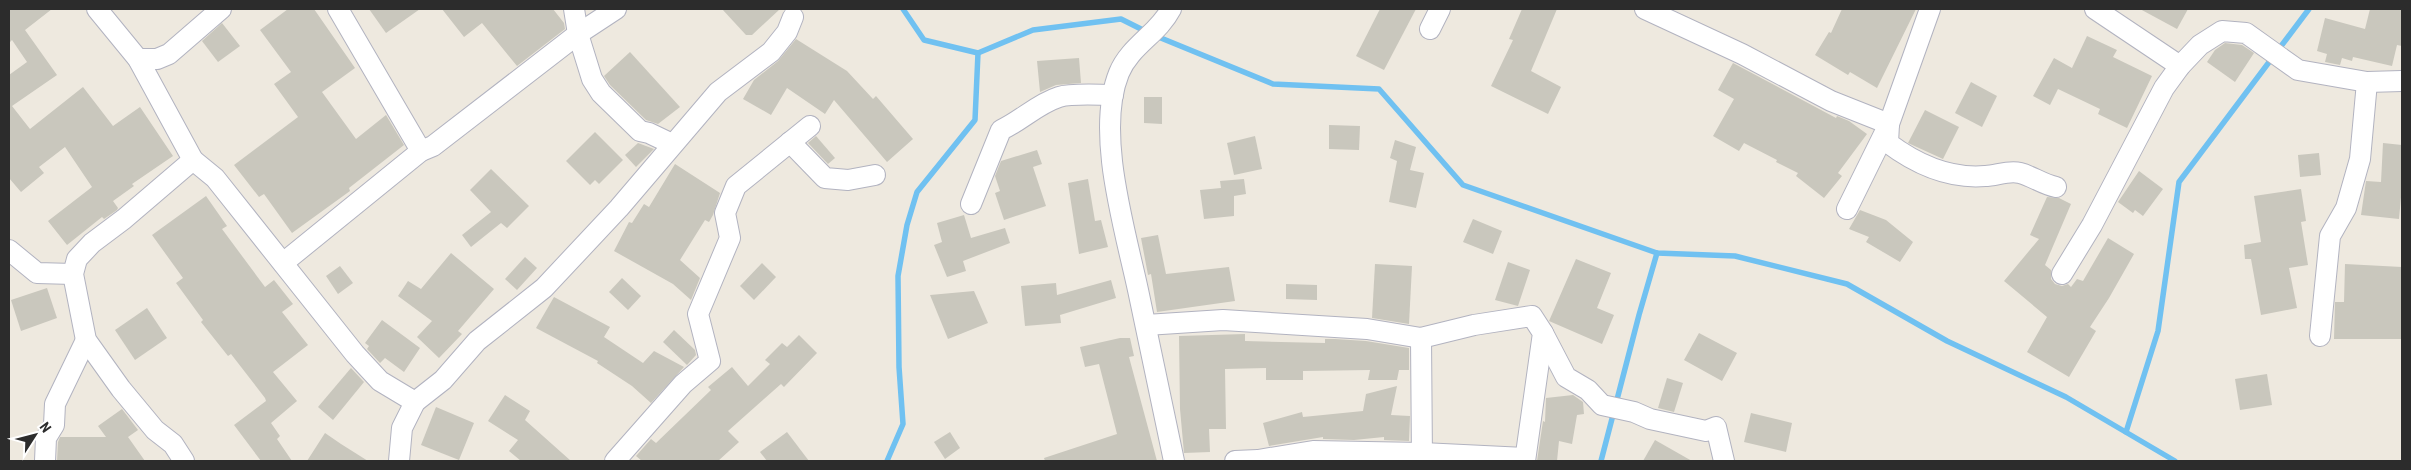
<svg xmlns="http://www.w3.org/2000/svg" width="2411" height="470" font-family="'Roboto Condensed',sans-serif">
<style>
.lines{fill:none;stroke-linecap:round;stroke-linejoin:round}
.stream{stroke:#70c1f1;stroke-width:5.5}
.building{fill:#c9c7bd}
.street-casing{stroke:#b2b3c0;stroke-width:22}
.street{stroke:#fff;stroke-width:20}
</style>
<rect width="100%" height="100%" fill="#eee9df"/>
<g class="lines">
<g class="stream">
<path d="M903 9 924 40 978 53 1033 30 1121 19 1147 32"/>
<path d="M1156 36 1273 84 1379 89 1463 185 1657 253 1735 256 1847 284 1947 341 2066 397 2175 461"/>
<path d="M2126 432 2158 331 2179 182 2309 9"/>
<path d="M887 461 903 424 899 367 898 276 907 225 917 192 975 120 978 53"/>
<path d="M1601 461 1639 315 1657 253"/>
</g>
</g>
<g class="building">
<path d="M9 9H52L25 30 57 75 12 106 30 129 83 87 113 126 140 107 173 156 132 184 134 186 113 201 118 208 117 210 104 219 102 217 67 245 48 221 92 187 65 147 39 167 44 173 21 192 9 178V75L27 62 12 40 9 43Z"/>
<path d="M288 9H314L355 68 322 92 356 139 386 115 404 145 349 188 350 191 292 233 264 194 259 197 234 165 298 117 274 84 291 72 260 30Z"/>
<path d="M369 9H420L386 33Z"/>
<path d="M442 9H553L564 23 565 29 517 66 482 23 464 37Z"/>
<path d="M722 9H780L752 35H746Z"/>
<path d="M1380 9H1416L1384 70 1356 56Z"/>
<path d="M1522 9H1557L1531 71 1561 87 1548 114 1491 86 1513 40 1509 39Z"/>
<path d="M1842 9H1916L1877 88 1850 72 1848 75 1815 55 1829 32 1831 33Z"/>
<path d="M2140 9H2188L2177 29Z"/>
<path d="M2370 9H2402V46L2397 45 2392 66 2353 57 2352 61 2342 58 2340 65 2325 62 2327 54 2317 51 2325 18 2365 29Z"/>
<path d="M222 23 240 46 218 62 202 41Z"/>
<path d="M2087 36 2117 50 2113 57 2152 76 2127 128 2098 114 2100 109 2058 89 2050 105 2033 96 2054 58 2072 68Z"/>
<path d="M796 39 847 71 873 99 876 96 913 139 887 162 834 100 825 114 787 88 771 115 743 99 754 80 778 61Z"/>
<path d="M2225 43 2242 45 2254 53 2235 82 2207 62 2215 50Z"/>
<path d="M630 52 680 107 658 124 646 120 610 85 604 76Z"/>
<path d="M1079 58 1081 83 1056 85 1040 92 1037 61Z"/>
<path d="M1733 63 1836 118 1837 116 1849 121 1867 134 1838 173 1842 176 1824 198 1796 176 1798 173 1776 162 1777 160 1744 143 1739 151 1713 136 1734 99 1718 90Z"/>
<path d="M1971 82 1997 96 1982 127 1955 113Z"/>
<path d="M1144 97H1162V124L1144 123Z"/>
<path d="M1925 110 1959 127 1943 159 1908 143Z"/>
<path d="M1329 125 1360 126 1359 150 1329 149Z"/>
<path d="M595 132 623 160 599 184 595 180 590 185 566 161Z"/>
<path d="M816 136 835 158 828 164 808 143Z"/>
<path d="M1255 136 1262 169 1234 175 1227 143Z"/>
<path d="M1395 140 1416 147 1410 170 1424 173 1416 208 1389 202 1397 161 1390 158Z"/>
<path d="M638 143 654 149 636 167 625 155Z"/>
<path d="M2383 143 2402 145V186L2399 219 2361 215 2366 181 2381 182Z"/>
<path d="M1037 150 1042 164 1033 167 1046 206 1004 220 995 193 1000 191 995 176 1001 161Z"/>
<path d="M2319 153 2321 175 2300 177 2298 155Z"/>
<path d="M675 164 720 193 713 215 709 222 705 220 680 260 700 278 691 300 673 284 614 251 629 222 632 223 644 204 649 207Z"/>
<path d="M491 169 529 206 507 228 501 223 471 247 462 235 491 212 470 190Z"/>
<path d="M2139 171 2163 189 2143 216 2135 210 2133 213 2118 202Z"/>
<path d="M1088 179 1095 221 1101 220 1108 247 1079 254 1068 183Z"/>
<path d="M1244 179 1246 194 1234 196V216L1204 219 1200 190 1221 188 1220 181Z"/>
<path d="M2301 189 2306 221 2301 222 2308 265 2289 268 2297 308 2261 315 2251 259H2245L2244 245 2261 242 2254 196Z"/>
<path d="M206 196 227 226 222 229 265 287 274 280 293 304 282 312 308 345 273 372 297 401 271 423 280 436 277 439 292 461H261L234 425 266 401 265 398 231 354 228 356 201 322 203 320 176 283 183 278 152 235Z"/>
<path d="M2047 197 2059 198 2071 204 2045 265 2051 270V279L2055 284 2062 286 2068 284 2071 287 2077 279 2083 281 2108 238 2134 254 2109 298 2090 327 2096 331 2069 377 2027 352 2047 317 2004 281 2039 239 2030 235Z"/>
<path d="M1860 210 1886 220 1913 242 1900 262 1866 242 1869 237 1849 229Z"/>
<path d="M964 215 971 238 1005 228 1010 243 963 261 966 271 947 277 934 245 942 242 937 223Z"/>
<path d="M1473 219 1502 231 1493 254 1463 242Z"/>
<path d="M1158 235 1166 274 1229 267 1235 301 1157 312 1151 274 1148 275 1141 238Z"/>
<path d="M451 253 494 289 458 331 462 334 439 358 417 337 432 321 398 296 408 281 421 289Z"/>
<path d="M525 257 537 268 517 290 505 279Z"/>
<path d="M1576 259 1611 273 1597 308 1614 315 1602 344 1549 321Z"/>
<path d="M1508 262 1530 270 1518 306 1495 300Z"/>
<path d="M762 263 776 277 754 300 740 286Z"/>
<path d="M1375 264 1412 266 1409 324 1372 318Z"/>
<path d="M2345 264 2402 267V339H2334L2335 302H2344Z"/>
<path d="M340 266 353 283 338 294 326 276Z"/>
<path d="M622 278 641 296 628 310 609 292Z"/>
<path d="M1111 280 1116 298 1060 315 1061 323 1025 326 1021 286 1056 283 1057 295Z"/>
<path d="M1286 284 1317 285V300L1286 299Z"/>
<path d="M47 288 57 318 21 331 11 300Z"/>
<path d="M974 291 988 323 948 339 930 295Z"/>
<path d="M554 297 610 327 604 337 643 363 654 351 684 367 651 403 632 386 597 363 598 361 536 328Z"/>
<path d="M147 308 167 338 135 360 115 330Z"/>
<path d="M382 320 420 348 404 372 385 358 380 363 367 349 369 346 365 343Z"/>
<path d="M674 330 695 350 696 355 687 365 663 342Z"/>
<path d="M1699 333 1737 353 1722 381 1684 360Z"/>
<path d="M1245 334V341L1325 343V339H1335L1366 341 1409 348V370H1399L1397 380H1368L1370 370 1303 371V380H1266V368L1225 369 1226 429H1209L1210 452 1184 453 1180 409 1179 336Z"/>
<path d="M799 335 817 353 784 387 781 384 728 431 739 442 718 461H642L636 456 651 439 656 443 711 390 708 387 732 367 748 386 770 364 765 360 782 343 787 347Z"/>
<path d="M1120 338H1130L1134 356 1129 357 1157 461H1045L1044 458 1117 434 1099 364 1085 367 1080 347Z"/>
<path d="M351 368 364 382 333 420 318 407Z"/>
<path d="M2267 374 2272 405 2240 410 2235 379Z"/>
<path d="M1667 378 1683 383 1674 412 1658 408Z"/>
<path d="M1397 386 1391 415 1410 416 1409 441 1384 440V437L1354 440 1323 439V437L1269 446 1263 423 1302 412 1303 417 1363 411 1366 394Z"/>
<path d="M505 395 530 411 525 420 571 461H521L509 451 518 440 488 421Z"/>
<path d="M1573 395 1583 402 1584 414 1577 415 1572 444 1559 441 1557 461H1537L1543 421 1545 422 1546 398Z"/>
<path d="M436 407 474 423 459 460 421 445Z"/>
<path d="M122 409 138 430 128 437 145 461H57L58 442 60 437H106L98 426Z"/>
<path d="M1751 413 1792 423 1786 452 1744 442Z"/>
<path d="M787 432 809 461H767L760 452Z"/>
<path d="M950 432 960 448 945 459 934 442Z"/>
<path d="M325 433 341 444 368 461H307Z"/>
<path d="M1655 440 1692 461H1643Z"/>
</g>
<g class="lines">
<defs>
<g id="street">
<path d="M97 9 138 59 193 160 215 178 355 354 380 381 415 402"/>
<path d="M338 9 421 151"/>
<path d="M574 9 578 34 592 79 601 93 640 131 649 133 672 144"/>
<path d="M1171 9C1158 34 1130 46 1119 73 1095 132 1125 229 1138 290 1150 347 1162 404 1174 461"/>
<path d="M1645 9 1742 54 1831 101 1889 124"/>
<path d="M2095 9 2180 66"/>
<path d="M1430 29 1440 9"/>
<path d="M138 59H157L169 54 221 9"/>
<path d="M1889 124 1888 143C1916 164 1949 179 1985 176 1996 176 2008 170 2020 173 2032 176 2042 184 2056 187"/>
<path d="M790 142 825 178 848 180 875 175"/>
<path d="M971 204 1001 130C1021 121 1037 104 1059 97 1072 93 1098 95 1113 95"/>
<path d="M1847 209 1889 124 1930 9"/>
<path d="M9 250 37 273 73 274"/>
<path d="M283 263 421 151 433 146 578 34 616 9"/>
<path d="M2062 274 2092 225 2164 88 2180 66 2200 45 2222 31 2246 33 2298 70 2367 82 2402 81"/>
<path d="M1146 325 1223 320 1367 329 1421 338 1474 325 1532 316 1543 333 1525 461"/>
<path d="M1543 333 1566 377 1588 390 1602 405 1634 412 1650 419 1706 431 1716 427 1724 461"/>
<path d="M2320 336 2330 236 2346 208 2360 159 2367 82"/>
<path d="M1421 338 1422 461"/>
<path d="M45 461 46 438 54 425 55 404 86 340"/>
<path d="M184 461 173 444 155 430 121 389 86 340 73 274 77 259 92 243 124 219 193 160"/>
<path d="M399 461 402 428 415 402 443 380 477 341 544 288 619 208 718 92 771 52 787 32 793 17"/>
<path d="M615 461 683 384 710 361 698 314 730 238 725 213 736 186 810 126"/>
<path d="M1235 461 1258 460 1313 451 1422 453 1525 458"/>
</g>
</defs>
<use href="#street" class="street-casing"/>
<use href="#street" class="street"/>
</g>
<rect width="2411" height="470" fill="none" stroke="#2c2c2c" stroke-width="20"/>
<g transform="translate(35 435) rotate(54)" stroke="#ffffff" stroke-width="4" paint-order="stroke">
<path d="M0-4L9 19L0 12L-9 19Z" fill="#2c2c2c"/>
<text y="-8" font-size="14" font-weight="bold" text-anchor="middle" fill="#2c2c2c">N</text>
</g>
</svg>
